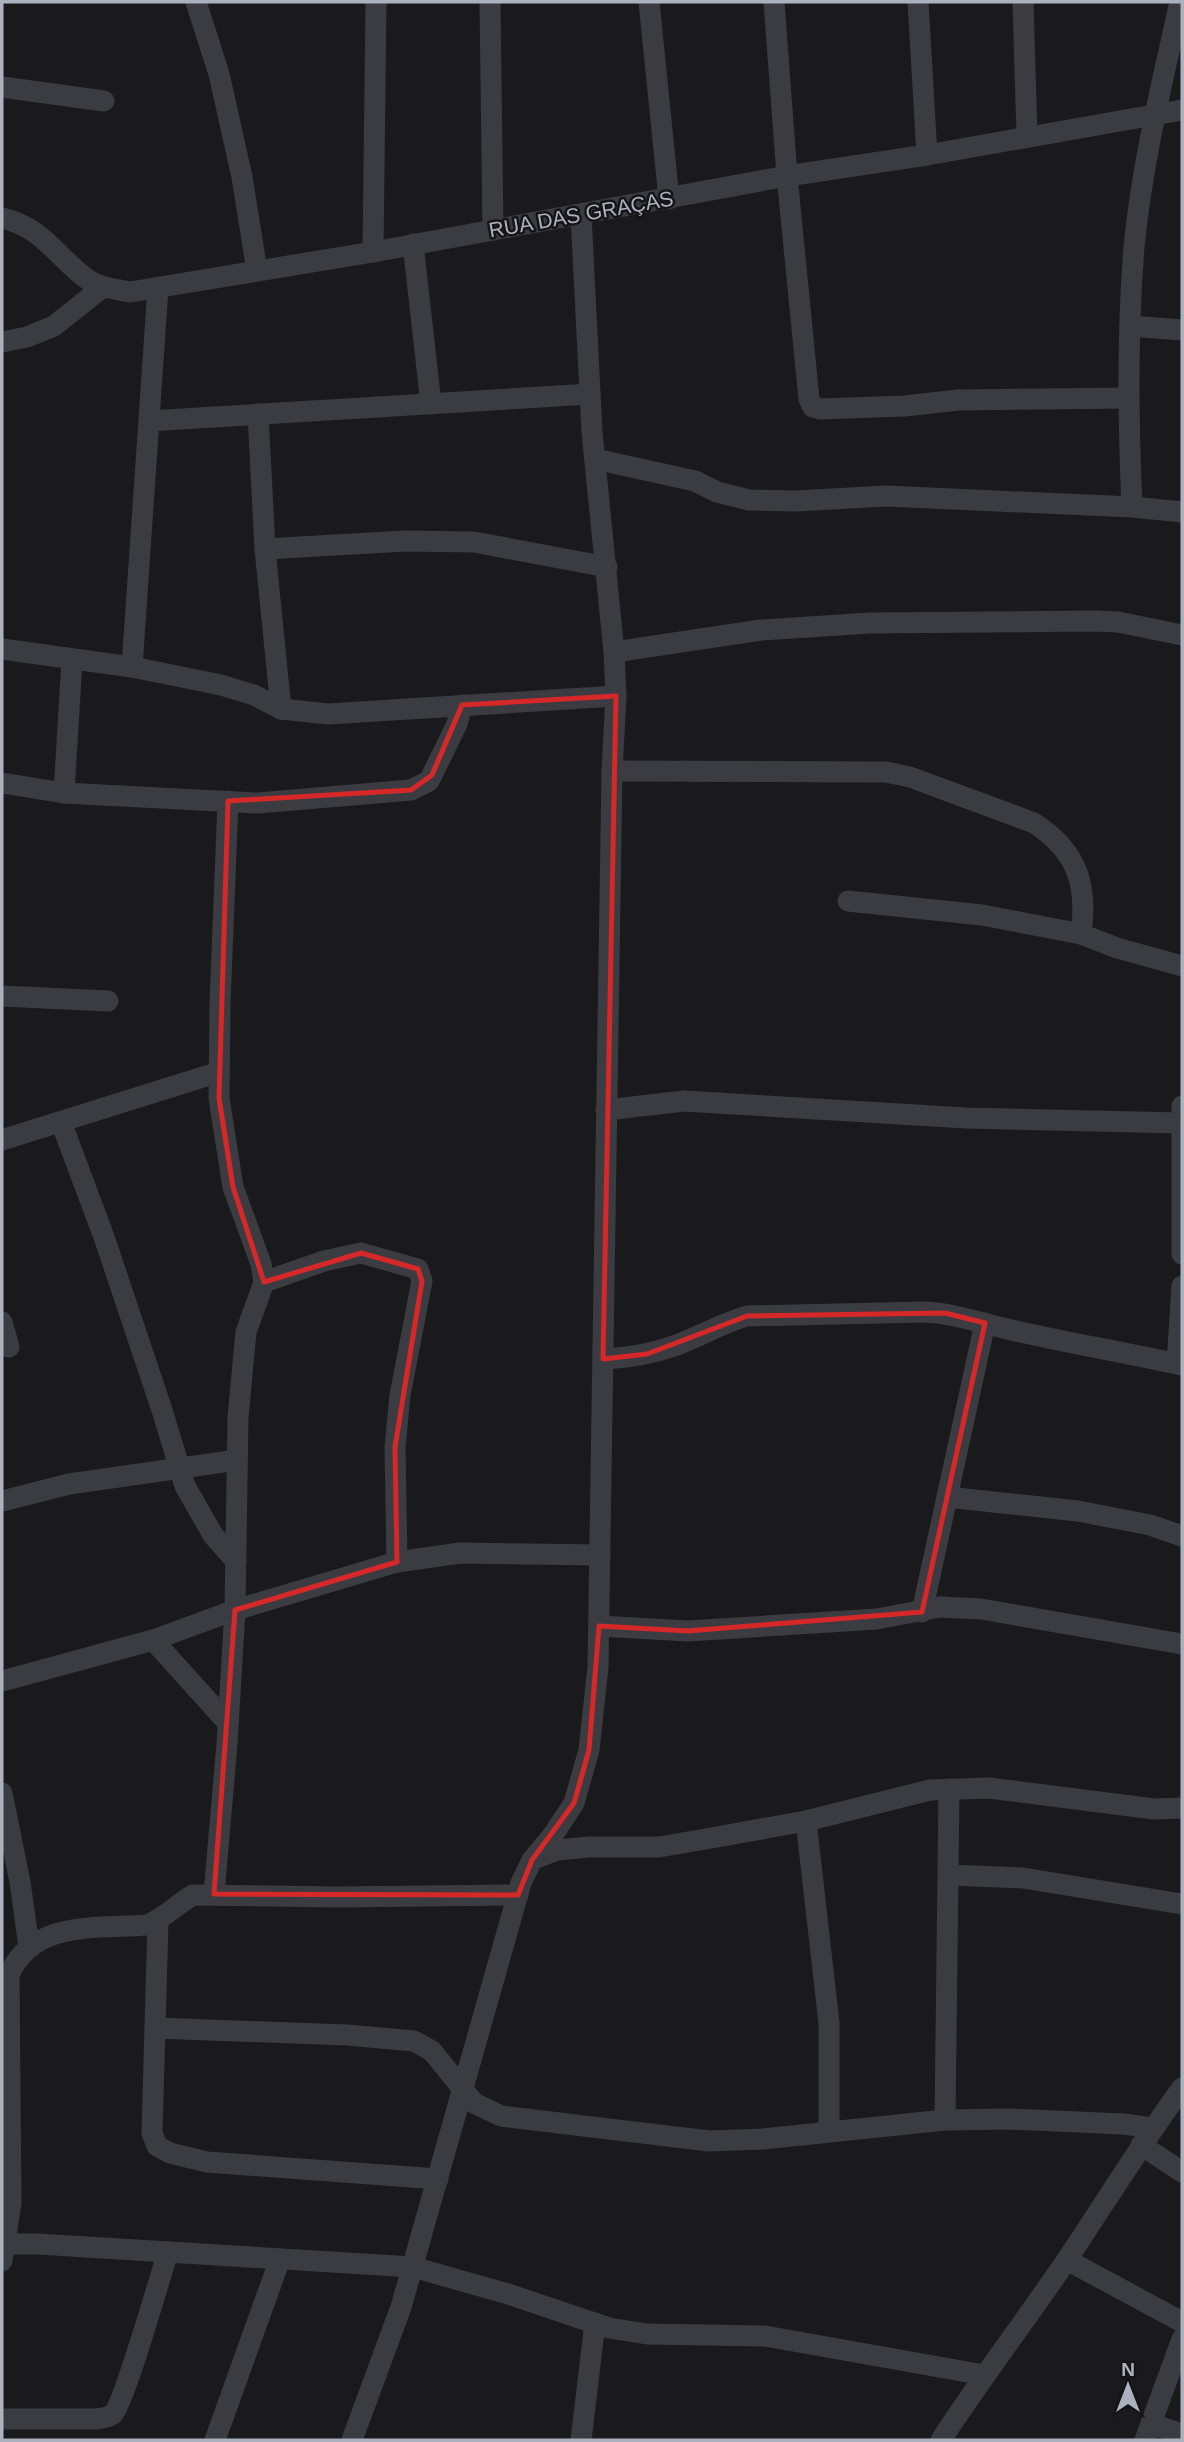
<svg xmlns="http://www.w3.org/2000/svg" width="1184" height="2442" font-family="Helvetica,sans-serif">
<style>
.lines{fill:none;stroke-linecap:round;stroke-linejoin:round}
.minor{stroke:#3b3c42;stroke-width:21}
.marked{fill:none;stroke:#d62828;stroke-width:5;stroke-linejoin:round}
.labels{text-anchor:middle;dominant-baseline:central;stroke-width:5;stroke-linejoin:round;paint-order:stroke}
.street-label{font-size:21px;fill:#acb2bd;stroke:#151518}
</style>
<rect width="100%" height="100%" fill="#1a1a1d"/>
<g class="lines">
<g class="minor">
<path d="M196 2 219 74 242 177 257 271"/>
<path d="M490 2 493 230"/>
<path d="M649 2 669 199"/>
<path d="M774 2 787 176 809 399 813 407 820 409 904 406 959 400 1128 398"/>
<path d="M918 2 927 155"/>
<path d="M1023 2 1027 137"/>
<path d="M2 87 104 101"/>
<path d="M2 218C41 227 54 253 83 276 96 287 113 289 130 292L373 252 787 176 927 155 1182 110"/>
<path d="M413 244 431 404"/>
<path d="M373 252 376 2"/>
<path d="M1130 326 1182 330"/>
<path d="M2 342 27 337 54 326 103 287"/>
<path d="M258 414 265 549 281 709"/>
<path d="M149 421 590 394"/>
<path d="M595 459 695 481 717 492 749 500 796 501 886 496 1132 507 1182 512"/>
<path d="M1132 507C1128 420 1127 334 1134 247 1142 164 1162 83 1180 2"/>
<path d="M265 549 405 541 474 542 607 567"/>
<path d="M2 649 132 667 221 685 254 695 281 709 328 714 616 696"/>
<path d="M614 652 761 630 870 623 1095 621 1118 622 1182 635"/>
<path d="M132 667 158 288"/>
<path d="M612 771 886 772 910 777 1034 823C1077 851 1088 884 1081 934"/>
<path d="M2 783 64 793 258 803 411 790 429 781 432 775 457 724 462 705"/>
<path d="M64 793 72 660"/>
<path d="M848 901 982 915 1081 934 1117 948 1182 966"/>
<path d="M2 996 108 1001"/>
<path d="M1182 1106V1254"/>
<path d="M606 1110 684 1101 966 1118 1181 1123"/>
<path d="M61 1122 104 1237 162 1410 185 1486 213 1535 236 1561"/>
<path d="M2 1140 219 1072"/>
<path d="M264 1282 324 1261 361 1253 418 1269 422 1281 400 1395 395 1447 397 1562"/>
<path d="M2 1322 9 1347"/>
<path d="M603 1359C627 1358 651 1354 674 1346 699 1337 722 1323 747 1316L924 1312C952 1313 976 1322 1003 1328 1062 1342 1123 1352 1182 1365"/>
<path d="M1177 1364 1182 1286"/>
<path d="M947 1497 1078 1511 1150 1525 1182 1536"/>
<path d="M2 1501 69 1484 237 1460"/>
<path d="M922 1612 985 1323"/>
<path d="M599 1626 688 1631 877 1619 940 1607 981 1609 1182 1644"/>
<path d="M153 1640 228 1723"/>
<path d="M2 1681 153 1640 235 1610 397 1562 460 1553 600 1555"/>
<path d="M2 1793 20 1882 29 1947"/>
<path d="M806 1821 829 2023V2130"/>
<path d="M534 1859 557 1850 589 1847H659L700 1840 806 1821 930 1790 989 1788 1154 1809 1182 1808"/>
<path d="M949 1875 1023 1878 1182 1904"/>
<path d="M214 1894 227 1744 235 1610 238 1417 246 1332 264 1282 261 1264 233 1187 219 1098 220 1004 228 801"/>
<path d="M158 1921 152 2133 157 2146 170 2153 207 2162 438 2179"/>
<path d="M155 2028 347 2035 414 2041 432 2051 474 2103 501 2116 709 2141 763 2139 945 2120 1008 2119 1123 2124 1153 2128"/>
<path d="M945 2120 949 1789"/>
<path d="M1141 2145 1182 2172"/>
<path d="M2 2244H38L413 2267 508 2294 609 2328 647 2334 765 2336 984 2375"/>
<path d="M1067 2260 1182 2322"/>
<path d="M2 2261 11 2203 9 1975C33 1920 96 1929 147 1925 165 1918 177 1904 193 1895L338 1897 518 1895"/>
<path d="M2 2419H97C102 2418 108 2418 113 2414 124 2403 160 2277 168 2252"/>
<path d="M1151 2424 1182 2434"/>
<path d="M215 2440 280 2259"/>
<path d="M352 2440 401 2307 521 1883 532 1860 553 1835 574 1803 589 1750 598 1667 612 771 616 696 614 652 592 432 581 215"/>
<path d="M581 2440 595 2323"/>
<path d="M941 2440C981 2379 1025 2321 1066 2261 1105 2203 1141 2144 1182 2088"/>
<path d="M1145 2440 1182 2339"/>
</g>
</g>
<path class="marked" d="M616 696 603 1359 647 1354 747 1316 945 1313 985 1323 922 1612 688 1631 599 1626 589 1750 574 1803 532 1860 518 1895 214 1894 235 1610 397 1562 395 1447 422 1281 418 1269 361 1253 264 1282 233 1187 219 1098 228 801 411 790 432 775 462 705Z"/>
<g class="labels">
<g class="street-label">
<text transform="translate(581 214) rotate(-10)">RUA DAS GRAÇAS</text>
</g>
</g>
<rect width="1184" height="2442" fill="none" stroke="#acb2bd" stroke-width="7"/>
<g transform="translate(1128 2386)" stroke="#151518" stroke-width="5" paint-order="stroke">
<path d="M0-5L12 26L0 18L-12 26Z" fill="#acb2bd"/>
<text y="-10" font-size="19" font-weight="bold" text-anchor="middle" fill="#acb2bd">N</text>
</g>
</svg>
